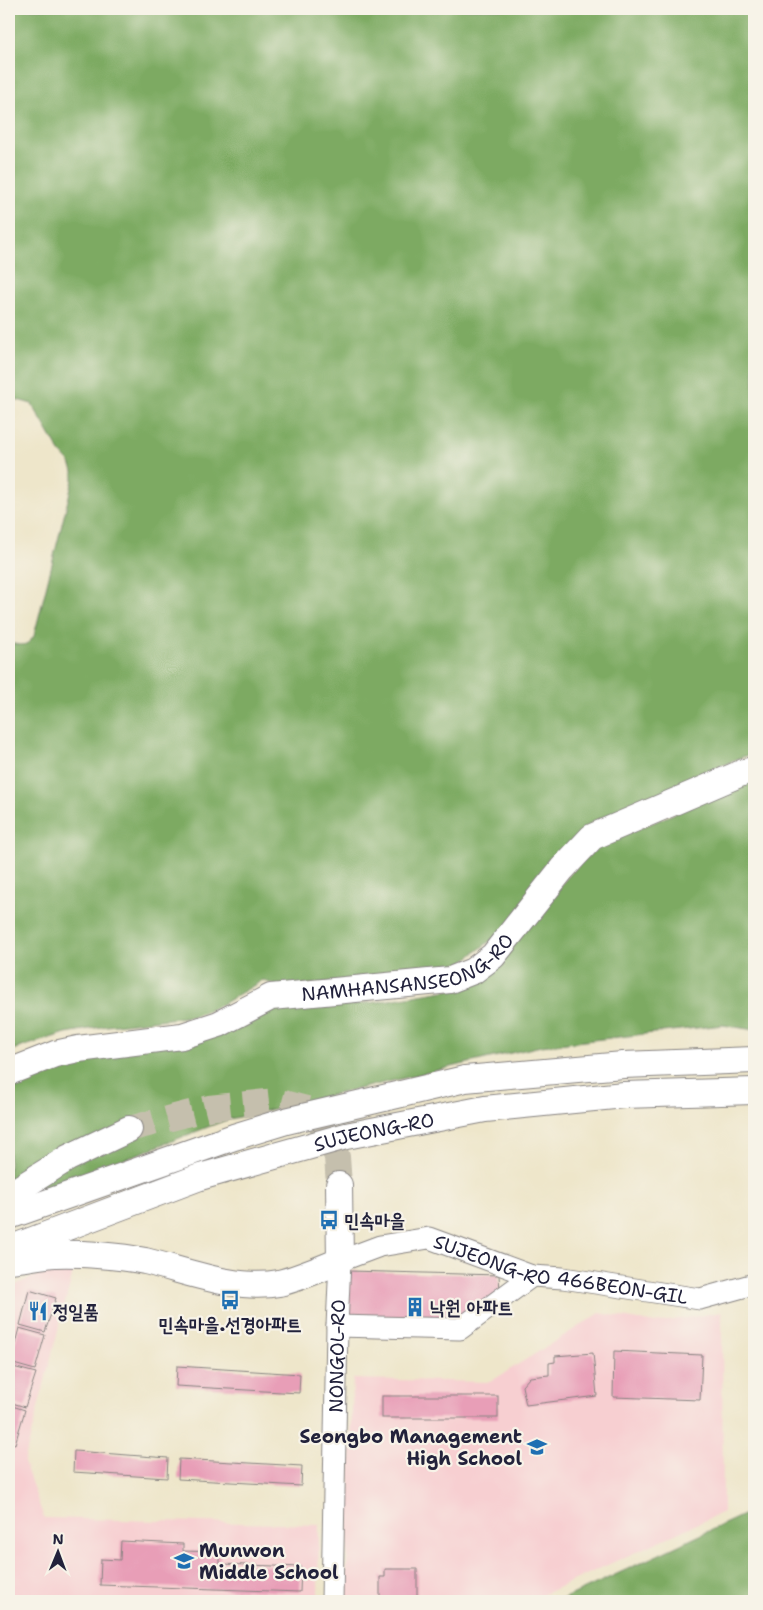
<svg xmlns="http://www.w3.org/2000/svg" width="763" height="1610" font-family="'Shantell Sans','Poor Story',sans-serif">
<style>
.built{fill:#f7cfd1}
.forest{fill:#7daa62;stroke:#50664e}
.building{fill:#e89eb7}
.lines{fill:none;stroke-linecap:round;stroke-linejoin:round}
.major-tunnel{stroke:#c5bfad;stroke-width:26;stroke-dasharray:26 13;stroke-linecap:butt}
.minor-casing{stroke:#888482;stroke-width:23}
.major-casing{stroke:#888482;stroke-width:28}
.minor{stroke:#fff;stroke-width:21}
.major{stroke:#fff;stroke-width:26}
.labels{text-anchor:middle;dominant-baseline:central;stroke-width:4.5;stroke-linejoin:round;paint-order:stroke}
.street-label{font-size:19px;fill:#22223b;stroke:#f7f3e8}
.poi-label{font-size:19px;font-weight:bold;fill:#22223b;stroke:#f7f3e8;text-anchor:start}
</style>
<rect width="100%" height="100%" fill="#f7f3e8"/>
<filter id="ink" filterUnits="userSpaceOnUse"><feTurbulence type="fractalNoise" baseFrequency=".02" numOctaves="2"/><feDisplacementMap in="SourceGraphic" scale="10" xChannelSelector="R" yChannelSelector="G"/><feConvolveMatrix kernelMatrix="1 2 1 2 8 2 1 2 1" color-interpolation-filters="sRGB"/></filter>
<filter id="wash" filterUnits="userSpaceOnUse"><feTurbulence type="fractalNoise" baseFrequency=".0096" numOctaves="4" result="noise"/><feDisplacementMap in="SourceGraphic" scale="20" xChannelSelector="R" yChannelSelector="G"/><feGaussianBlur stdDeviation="1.12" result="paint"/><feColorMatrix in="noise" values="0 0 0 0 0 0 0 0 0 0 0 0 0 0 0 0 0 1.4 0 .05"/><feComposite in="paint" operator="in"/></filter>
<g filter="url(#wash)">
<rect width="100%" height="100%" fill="#eee6ca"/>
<g class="built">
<path d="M77 1257 24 1462 44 1518 319 1525 318 1601H61L53 1598H9V1288Z"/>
<path d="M722 1312 723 1512 529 1601H346L353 1379 490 1382 600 1313 655 1323Z"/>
</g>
<g class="forest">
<path d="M9 9H754V754L742 757 592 822 569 845 501 933 461 963 369 979 279 987 263 980 217 1007 194 1016 107 1026 66 1033 9 1051V643C21 645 26 648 34 636L73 480V471L70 463 60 452 32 404 14 399 9 400Z"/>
<path d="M754 779V1030L723 1025 541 1046 226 1120 9 1204V1082L270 1003 286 1011 377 1002 468 987 576 868 599 846Z"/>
<path d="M754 1510V1601H559Z"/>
</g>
<g id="blocks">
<g class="building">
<path d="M349 1271 499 1275 500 1292 462 1323H348Z"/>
<path d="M29 1290 56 1298 45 1332 20 1325Z"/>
<path d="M19 1328 45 1335 35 1370 10 1363Z"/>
<path d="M614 1351 702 1355 700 1400 613 1397Z"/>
<path d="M593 1353 597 1396 526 1405 522 1386 530 1377 549 1375V1363L555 1362V1356Z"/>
<path d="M9 1366 36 1373 25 1407 9 1402Z"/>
<path d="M177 1366 300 1374 299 1393 176 1386Z"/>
<rect x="382" y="1396" width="116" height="22"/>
<path d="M9 1405 25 1410 15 1444 9 1442Z"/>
<path d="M74 1451 168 1458 167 1478 73 1472Z"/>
<path d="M179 1459 302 1466 301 1486 178 1479Z"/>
<path d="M121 1541 183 1544V1551L220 1552V1564L301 1567 300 1592 100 1585 101 1559 120 1560Z"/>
<path d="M385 1569H417V1601H380V1577H385Z"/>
</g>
</g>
</g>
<g filter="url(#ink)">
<use href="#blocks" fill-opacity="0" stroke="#888482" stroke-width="1"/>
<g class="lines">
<path class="major-tunnel" d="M129 1129 209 1108 276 1101 310 1110 326 1130 337 1157 339 1185"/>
<defs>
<g id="minor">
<path d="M337 1326 460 1329 532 1276"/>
<path id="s1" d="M332 1601 337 1326 340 1261 380 1246 429 1238 532 1276 563 1278 700 1299 754 1284"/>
</g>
<g id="major">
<path id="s2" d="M9 1072 55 1054 78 1049 182 1036 219 1024 271 997 450 980 473 971 493 956 562 869 592 837 744 772 754 770"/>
<path d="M9 1195 68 1158 129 1129"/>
<path d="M9 1216 234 1137 286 1121 465 1079 623 1065 754 1060"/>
<path id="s3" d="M9 1249 200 1177 346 1136 485 1109 624 1095 754 1091"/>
<path d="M10 1260C25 1259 40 1255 55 1254 81 1253 120 1256 145 1261 187 1271 236 1291 279 1283 300 1278 320 1269 340 1261L339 1185"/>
</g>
</defs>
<use href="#minor" class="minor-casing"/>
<use href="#major" class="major-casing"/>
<use href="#minor" class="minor"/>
<use href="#major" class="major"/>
</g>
</g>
<defs>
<symbol id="bus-bare" viewBox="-9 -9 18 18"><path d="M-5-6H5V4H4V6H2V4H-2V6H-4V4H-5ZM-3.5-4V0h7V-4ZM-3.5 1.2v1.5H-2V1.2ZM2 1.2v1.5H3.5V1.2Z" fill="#1f6fb2" stroke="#f7f3e8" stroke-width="2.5" paint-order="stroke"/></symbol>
<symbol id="building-bare" viewBox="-9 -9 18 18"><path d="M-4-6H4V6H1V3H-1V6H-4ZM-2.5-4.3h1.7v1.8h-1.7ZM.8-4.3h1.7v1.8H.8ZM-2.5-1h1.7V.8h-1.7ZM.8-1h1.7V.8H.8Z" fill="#1f6fb2" stroke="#f7f3e8" stroke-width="2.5" paint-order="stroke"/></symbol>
<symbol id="restaurant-bare" viewBox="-9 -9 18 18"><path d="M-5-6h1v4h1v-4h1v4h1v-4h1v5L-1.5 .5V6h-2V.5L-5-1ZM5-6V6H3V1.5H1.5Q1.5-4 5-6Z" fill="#1f6fb2" stroke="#f7f3e8" stroke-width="2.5" paint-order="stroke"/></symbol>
<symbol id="school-bare" viewBox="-9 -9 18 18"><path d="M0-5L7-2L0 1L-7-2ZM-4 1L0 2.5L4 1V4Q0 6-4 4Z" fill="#1f6fb2" stroke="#f7f3e8" stroke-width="2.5" paint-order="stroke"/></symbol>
<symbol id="university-bare" viewBox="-9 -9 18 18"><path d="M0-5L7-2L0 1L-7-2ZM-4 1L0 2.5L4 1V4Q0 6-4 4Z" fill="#1f6fb2" stroke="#f7f3e8" stroke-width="2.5" paint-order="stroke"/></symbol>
</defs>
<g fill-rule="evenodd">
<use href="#bus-bare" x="315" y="1206" width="28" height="28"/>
<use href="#bus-bare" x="216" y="1286" width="28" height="28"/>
<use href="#building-bare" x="401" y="1293" width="28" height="28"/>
<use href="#restaurant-bare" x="24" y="1297" width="28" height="28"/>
<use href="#school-bare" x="523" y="1433" width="28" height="28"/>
<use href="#university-bare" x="170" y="1547" width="28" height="28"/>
</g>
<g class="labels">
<g class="street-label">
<text stroke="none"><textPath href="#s2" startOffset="418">NAMHANSANSEONG-RO</textPath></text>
<text stroke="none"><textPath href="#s3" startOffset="384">SUJEONG-RO</textPath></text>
<text stroke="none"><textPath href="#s1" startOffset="569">SUJEONG-RO 466BEON-GIL</textPath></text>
<text stroke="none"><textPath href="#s1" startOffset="245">NONGOL-RO</textPath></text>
</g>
<g class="poi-label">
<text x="344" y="1220">민속마을</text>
<text x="430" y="1307">낙원 아파트</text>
<text x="53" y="1311">정일품</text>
<text x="230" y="1324" text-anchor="middle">민속마을.선경아파트</text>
<text x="522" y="1436" text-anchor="end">Seongbo Management<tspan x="522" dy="22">High School</tspan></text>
<text x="199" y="1550">Munwon<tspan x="199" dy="22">Middle School</tspan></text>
</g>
</g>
<rect width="763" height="1610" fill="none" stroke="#f7f3e8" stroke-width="30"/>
<g transform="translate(58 1552) rotate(1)" stroke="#f7f3e8" stroke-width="4" paint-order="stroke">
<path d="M0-4L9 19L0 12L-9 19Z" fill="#22223b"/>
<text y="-8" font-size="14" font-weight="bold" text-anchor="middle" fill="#22223b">N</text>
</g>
</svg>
